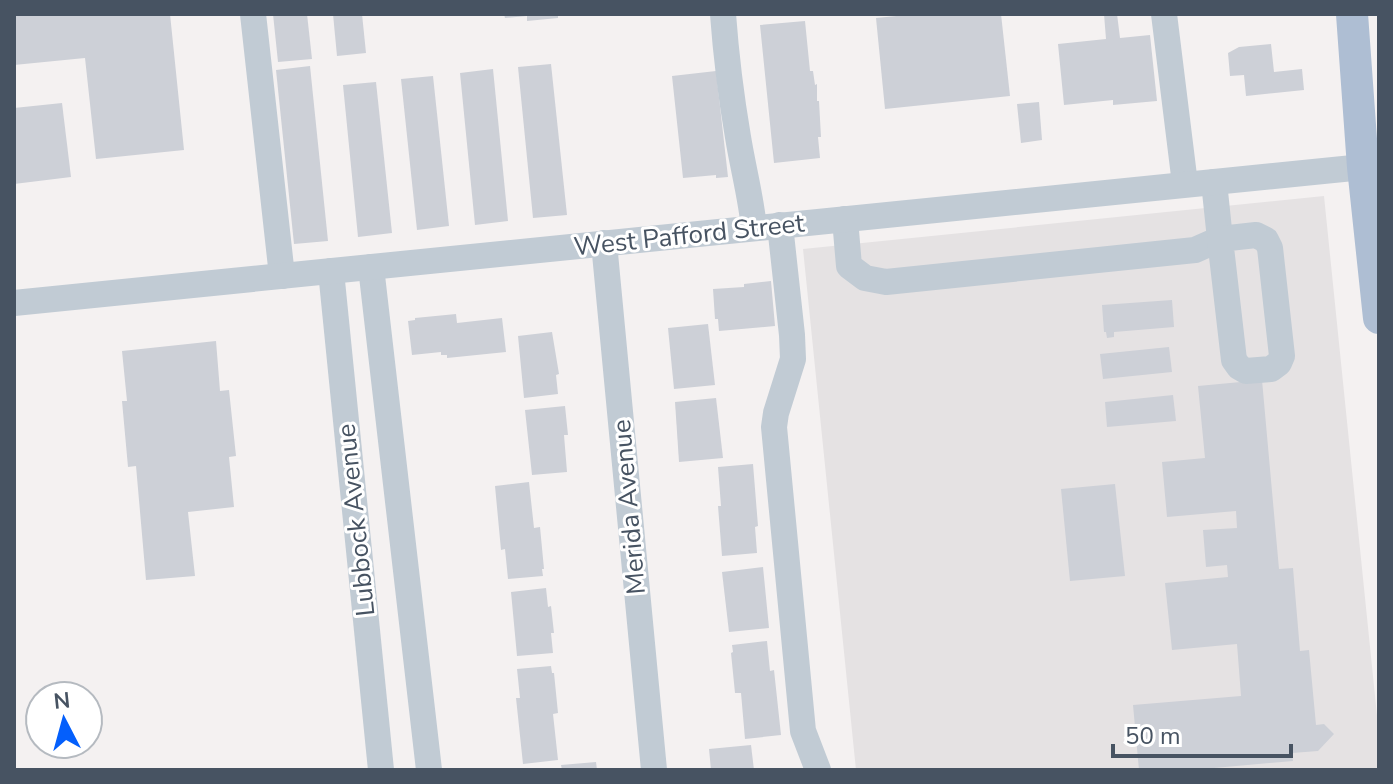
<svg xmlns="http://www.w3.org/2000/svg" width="1393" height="784" font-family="'Nunito Sans',sans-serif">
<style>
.education{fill:#e5e2e3}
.building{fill:#cdd0d7}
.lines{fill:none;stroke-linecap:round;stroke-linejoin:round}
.minor{stroke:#c1cbd4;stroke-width:26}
.major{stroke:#aebed3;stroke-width:32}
.labels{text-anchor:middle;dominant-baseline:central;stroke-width:6;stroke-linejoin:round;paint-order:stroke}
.street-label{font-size:26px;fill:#475362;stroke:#fff}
</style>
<rect width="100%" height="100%" fill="#f4f1f1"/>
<path class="education" d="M1324 196 1379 735V770H856L803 249Z"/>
<g class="building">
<path d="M14 14H170L184 150 96 159 85 58 14 65Z"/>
<path d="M273 14H307L312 59 278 62Z"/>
<path d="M333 14H362L366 53 337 56Z"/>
<path d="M504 14H527V16L505 18Z"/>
<path d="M527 14H558V18L527 21Z"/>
<path d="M917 14H1001L1010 96 885 109 876 18Z"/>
<path d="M1104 14H1117L1120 38 1150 35 1157 101 1113 105V100L1064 105 1058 44 1106 39Z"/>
<path d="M805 21 810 71H813L815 85 817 84V101H819L821 137H818L820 158 774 163 760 25Z"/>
<path d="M1271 44 1274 72 1302 69 1304 90 1246 96 1244 75 1230 76 1228 53 1239 47Z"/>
<path d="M551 64 567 215 533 218 518 67Z"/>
<path d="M310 66 328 241 294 244 276 70Z"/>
<path d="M493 69 508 221 475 225 460 73Z"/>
<path d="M716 71 728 177 716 178V175L683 178 672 76Z"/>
<path d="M433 76 449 226 417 230 401 79Z"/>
<path d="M376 82 392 233 358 237 343 85Z"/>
<path d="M1039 102 1042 140 1021 143 1017 104Z"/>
<path d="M62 103 71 177 14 184V108Z"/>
<path d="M771 281 775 326 719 331 718 319H715L713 289 744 287V284Z"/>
<path d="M1172 300 1174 327 1114 332V337L1107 338 1106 332H1104L1102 305Z"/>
<path d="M456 314 457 323 502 318 506 352 447 358V355H441V352L412 355 408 321 415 320V318Z"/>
<path d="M708 324 715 385 674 389 668 328Z"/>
<path d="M552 332 559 374 556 375 558 394 524 398 518 336Z"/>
<path d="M216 341 220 391 229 390 236 456 229 457 234 507 188 512 195 576 146 580 136 466 128 467 122 401H127L122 351Z"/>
<path d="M1169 347 1172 372 1103 379 1100 354Z"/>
<path d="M1262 380 1279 569 1293 568 1300 651 1309 650 1316 725 1324 724 1334 734 1318 751 1292 753 1293 761 1192 770H1139L1133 705 1241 696 1237 644 1172 650 1165 583 1228 577 1227 565 1206 567 1203 530 1237 528 1236 511 1167 517 1162 462 1205 458 1198 386Z"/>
<path d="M1173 395 1176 421 1107 427 1105 402Z"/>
<path d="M716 398 723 458 679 462 675 402Z"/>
<path d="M565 406 568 435H564L567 472 532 475 525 410Z"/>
<path d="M753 464 758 526 755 527 757 553 722 556 718 506H721L718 467Z"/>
<path d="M529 482 534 528 540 527 544 569H542L543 576 508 579 505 549 501 550 495 486Z"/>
<path d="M1115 484 1125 576 1070 581 1061 489Z"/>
<path d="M763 567 769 628 729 632 722 572Z"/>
<path d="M546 588 548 607 551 606 554 633H551L553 653 517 656 511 592Z"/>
<path d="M767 641 770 671 774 670 781 735 745 739 741 693H735L731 653 733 652 732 645Z"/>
<path d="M551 666 552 673H554L558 713 553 714 558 760 523 764 516 698H520L517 669Z"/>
<path d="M751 745 754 770H711L709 749Z"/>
<path d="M596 762 597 770H562L561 765Z"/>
</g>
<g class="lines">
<g class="minor">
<path d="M253 14 282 276"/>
<path d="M723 14C726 55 731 96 738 137 743 168 751 197 754 228"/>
<path d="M1164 14 1185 184"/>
<path d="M845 219 849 266 865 278 886 282 1195 250 1220 239 1214 182"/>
<path d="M780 225 792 335 793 359 776 413 774 427 803 731 818 770"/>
<path d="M1256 235 1266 240 1270 248 1282 356 1279 363 1271 369 1246 371 1239 367 1234 360 1220 239Z"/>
<path d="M604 243 654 770"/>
<path d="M371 267 429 770"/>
<path d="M331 271 381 770"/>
<path d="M14 303 1363 167"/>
</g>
<path class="major" d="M1352 14 1363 167 1379 318"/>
</g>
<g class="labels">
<g class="street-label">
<text transform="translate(689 235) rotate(-6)">West Pafford Street</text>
<text transform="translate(629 507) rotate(-95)">Merida Avenue</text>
<text transform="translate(356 520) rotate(-96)">Lubbock Avenue</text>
</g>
</g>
<rect width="1393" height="784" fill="none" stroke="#475362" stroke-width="32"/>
<g transform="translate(64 720) rotate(354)"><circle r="38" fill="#ffffff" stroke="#b5bac0" stroke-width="2"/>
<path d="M0-6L14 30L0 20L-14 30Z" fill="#045ffc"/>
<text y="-12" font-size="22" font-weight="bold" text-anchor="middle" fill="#475362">N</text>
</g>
<path d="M1113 744v12h178v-12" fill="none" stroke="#475362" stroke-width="4"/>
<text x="1125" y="744" font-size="24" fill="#475362" stroke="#ffffff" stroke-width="6" paint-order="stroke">50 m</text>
</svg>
